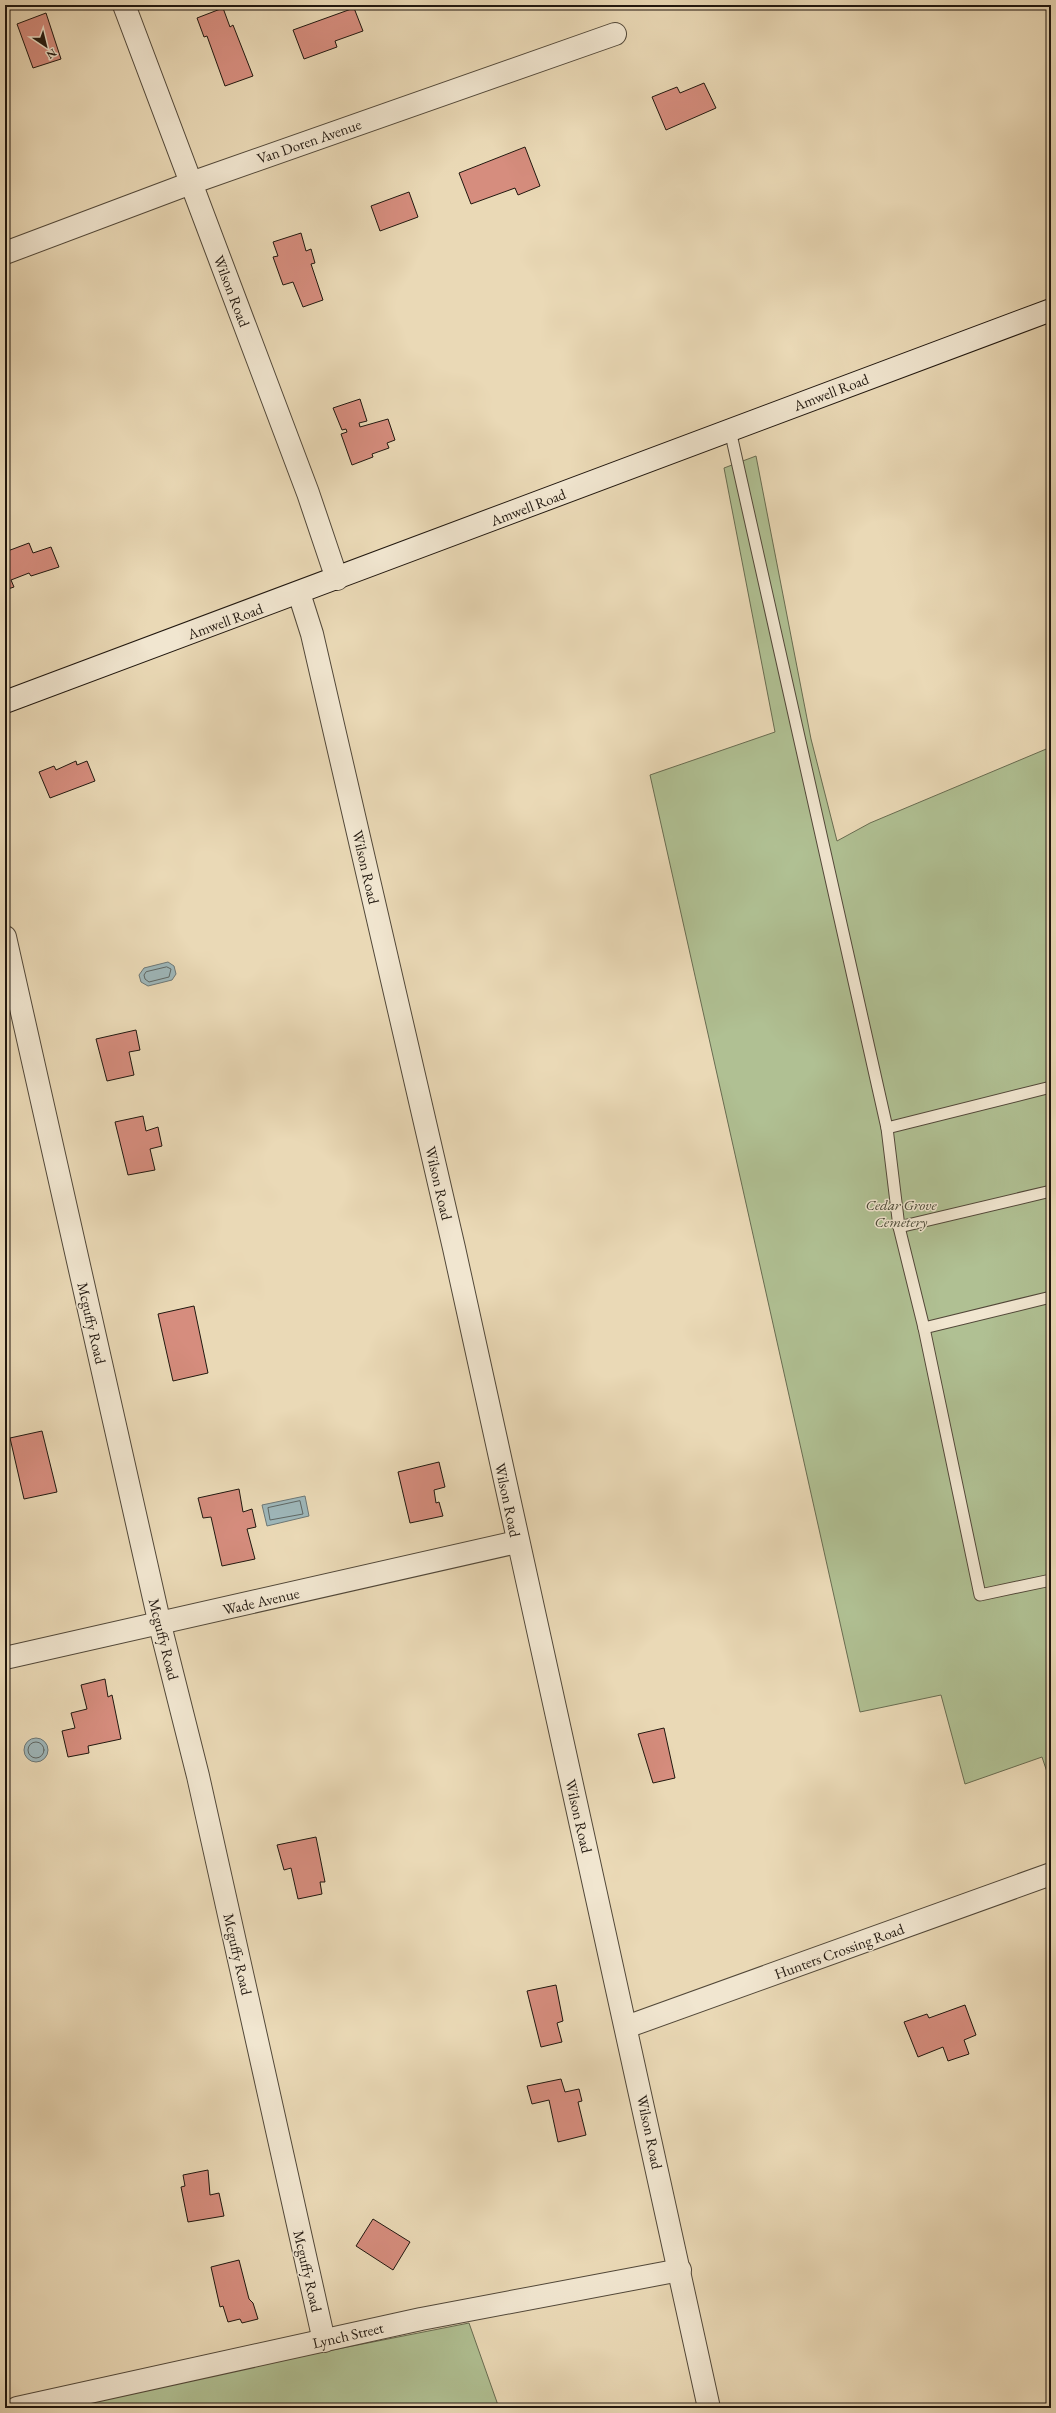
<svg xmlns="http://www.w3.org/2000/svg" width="1056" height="2413" font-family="'EB Garamond',serif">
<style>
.green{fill:#b0c093;stroke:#686c51}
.water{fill:#9eb7ba;stroke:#6c7776}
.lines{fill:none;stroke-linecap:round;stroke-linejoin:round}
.shore{stroke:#5f6764;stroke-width:1}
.building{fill:#d68d7e;stroke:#20170f}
.lane-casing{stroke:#524839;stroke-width:13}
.street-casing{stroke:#524839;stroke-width:24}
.secondary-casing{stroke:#20170f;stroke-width:24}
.lane{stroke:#f1e6d0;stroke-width:11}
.street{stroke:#f1e6d0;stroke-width:22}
.secondary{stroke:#f1e6d0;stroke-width:22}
.labels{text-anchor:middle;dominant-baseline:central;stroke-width:3;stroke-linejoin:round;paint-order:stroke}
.street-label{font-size:15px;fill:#20170f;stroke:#f1e6d0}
.park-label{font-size:15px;font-style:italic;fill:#4b4a37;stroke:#f1e6d0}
</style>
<rect width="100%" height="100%" fill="#ead9b6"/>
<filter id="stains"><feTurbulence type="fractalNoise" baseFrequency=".005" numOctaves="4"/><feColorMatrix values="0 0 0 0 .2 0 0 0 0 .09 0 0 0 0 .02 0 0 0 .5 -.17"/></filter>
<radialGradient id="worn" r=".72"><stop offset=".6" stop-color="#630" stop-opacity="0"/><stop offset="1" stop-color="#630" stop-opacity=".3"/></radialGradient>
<g class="green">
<path d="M756 456 811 739 837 841 870 823 1051 747V1784L1042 1757 965 1784 941 1695 860 1712 650 775 775 732 724 468Z"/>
<path d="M469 2323 499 2408H39Z"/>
</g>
<g class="water">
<path d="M168 962 174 966 176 974 172 980 148 986 141 982 139 975 144 968Z"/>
<path d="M305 1496 309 1516 267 1526 262 1505Z"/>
<circle cx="36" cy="1750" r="12"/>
</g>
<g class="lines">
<g class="shore">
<path d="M167 967 171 969 169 977 149 982 145 979 144 975 146 972Z"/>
<path d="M300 1501 303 1514 270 1520 268 1508Z"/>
<circle cx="36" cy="1750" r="8"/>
</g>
</g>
<g class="building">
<path d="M223 8 230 27 233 25 253 76 225 86 207 36 204 37 197 18Z"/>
<path d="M354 8 363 31 335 41 337 47 304 59 293 30Z"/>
<path d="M46 13 61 59 33 68 17 24Z"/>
<path d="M704 83 716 108 666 130 652 97 677 87 680 93Z"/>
<path d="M525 147 540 186 518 195 515 188 471 204 459 173Z"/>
<path d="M409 192 418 217 380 231 371 206Z"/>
<path d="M301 233 306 251 311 249 315 263 311 264 323 300 303 307 293 282 283 285 273 257 278 256 273 242Z"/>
<path d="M360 399 367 421 359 423 360 427 388 419 395 440 387 443 389 448 372 454 373 457 352 465 341 434 347 432 346 429 342 430 333 408Z"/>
<path d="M29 543 33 553 51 547 59 567 31 576 29 573 11 580 14 587 5 590V552Z"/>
<path d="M76 761 77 765 87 761 95 781 50 798 39 772 54 766 56 770Z"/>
<path d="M136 1030 140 1050 129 1052 134 1075 107 1081 96 1039Z"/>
<path d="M143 1116 146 1131 158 1127 162 1146 150 1149 155 1170 128 1175 115 1122Z"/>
<path d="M194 1306 208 1373 173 1381 158 1314Z"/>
<path d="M42 1431 57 1492 24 1499 10 1438Z"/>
<path d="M439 1462 445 1487 434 1490 436 1503 439 1502 443 1516 410 1523 398 1472Z"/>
<path d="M239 1489 243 1512 252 1509 256 1527 247 1529 255 1559 222 1566 211 1517 203 1518 198 1498Z"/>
<path d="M105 1679 108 1697 112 1695 121 1739 88 1746 89 1753 68 1757 62 1731 75 1728 71 1713 87 1709 81 1685Z"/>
<path d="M664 1728 675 1778 653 1783 638 1734Z"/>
<path d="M316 1837 325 1882H320L322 1894 298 1899 291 1868 284 1870 277 1845Z"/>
<path d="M556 1985 563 2021 557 2023 562 2042 541 2047 527 1991Z"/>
<path d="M965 2005 976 2035 964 2040 969 2054 948 2061 943 2047 918 2057 904 2022 927 2014 929 2018Z"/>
<path d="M561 2079 565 2092 579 2089 582 2101 578 2102 586 2135 558 2142 549 2100 532 2104 527 2086Z"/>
<path d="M208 2170 210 2195 219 2193 224 2216 188 2222 181 2187 185 2186 183 2175Z"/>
<path d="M373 2219 410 2242 393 2270 356 2246Z"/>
<path d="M239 2260 249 2299 253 2303 258 2319 242 2323 240 2319 228 2322 223 2306 220 2307 211 2267Z"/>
</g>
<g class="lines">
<defs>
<g id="lane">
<path d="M730 430 887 1128 899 1227 924 1328 980 1595 1051 1580"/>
<path d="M887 1128 1051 1087"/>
<path d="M899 1227 1051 1191"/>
<path d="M924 1328 1051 1297"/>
</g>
<g id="street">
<path d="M124 5 308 493 337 579"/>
<path d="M5 253 191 183 615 34"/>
<path d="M299 593 312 634 454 1248 709 2408"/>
<path d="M5 937 160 1625 198 1776 324 2341"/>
<path d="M5 1658 517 1542"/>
<path d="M626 2027 1051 1874"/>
<path d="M17 2408 421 2319 680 2270"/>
</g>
<path id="secondary" d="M5 702 1051 310"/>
</defs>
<use href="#lane" class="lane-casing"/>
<use href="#street" class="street-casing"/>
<use href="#secondary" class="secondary-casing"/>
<use href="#lane" class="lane"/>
<use href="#street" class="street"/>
<use href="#secondary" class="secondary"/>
</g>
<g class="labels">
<g class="street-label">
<text transform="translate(309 141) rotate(-19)">Van Doren Avenue</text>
<text transform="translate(232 291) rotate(69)">Wilson Road</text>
<text transform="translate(831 392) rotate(-21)">Amwell Road</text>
<text transform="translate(528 507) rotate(-21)">Amwell Road</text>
<text transform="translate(225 621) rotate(-20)">Amwell Road</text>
<text transform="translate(366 867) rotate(77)">Wilson Road</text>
<text transform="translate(439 1183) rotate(77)">Wilson Road</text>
<text transform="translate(92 1323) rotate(77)">Mcguffy Road</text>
<text transform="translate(508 1500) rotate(78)">Wilson Road</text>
<text transform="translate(261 1601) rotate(-13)">Wade Avenue</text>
<text transform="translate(164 1639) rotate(76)">Mcguffy Road</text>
<text transform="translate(579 1816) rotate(77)">Wilson Road</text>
<text transform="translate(839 1951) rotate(-20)">Hunters Crossing Road</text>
<text transform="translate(238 1954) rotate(77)">Mcguffy Road</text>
<text transform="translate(650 2132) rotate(78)">Wilson Road</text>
<text transform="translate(308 2271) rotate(77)">Mcguffy Road</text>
<text transform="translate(348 2335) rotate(-13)">Lynch Street</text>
</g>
<g class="park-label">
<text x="901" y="1204">Cedar Grove<tspan x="901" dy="17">Cemetery</tspan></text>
</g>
</g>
<rect width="1056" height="2413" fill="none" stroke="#ead9b6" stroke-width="20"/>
<rect x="6" y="6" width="1044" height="2401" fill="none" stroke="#20170f" stroke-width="2"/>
<rect x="10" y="10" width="1036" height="2393" fill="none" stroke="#20170f"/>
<g transform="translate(46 46) rotate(145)" stroke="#f1e6d0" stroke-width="3" paint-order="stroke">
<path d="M0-3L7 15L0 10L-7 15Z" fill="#20170f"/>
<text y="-6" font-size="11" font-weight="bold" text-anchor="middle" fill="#20170f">N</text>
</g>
<rect width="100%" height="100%" filter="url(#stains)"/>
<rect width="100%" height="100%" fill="url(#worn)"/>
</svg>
